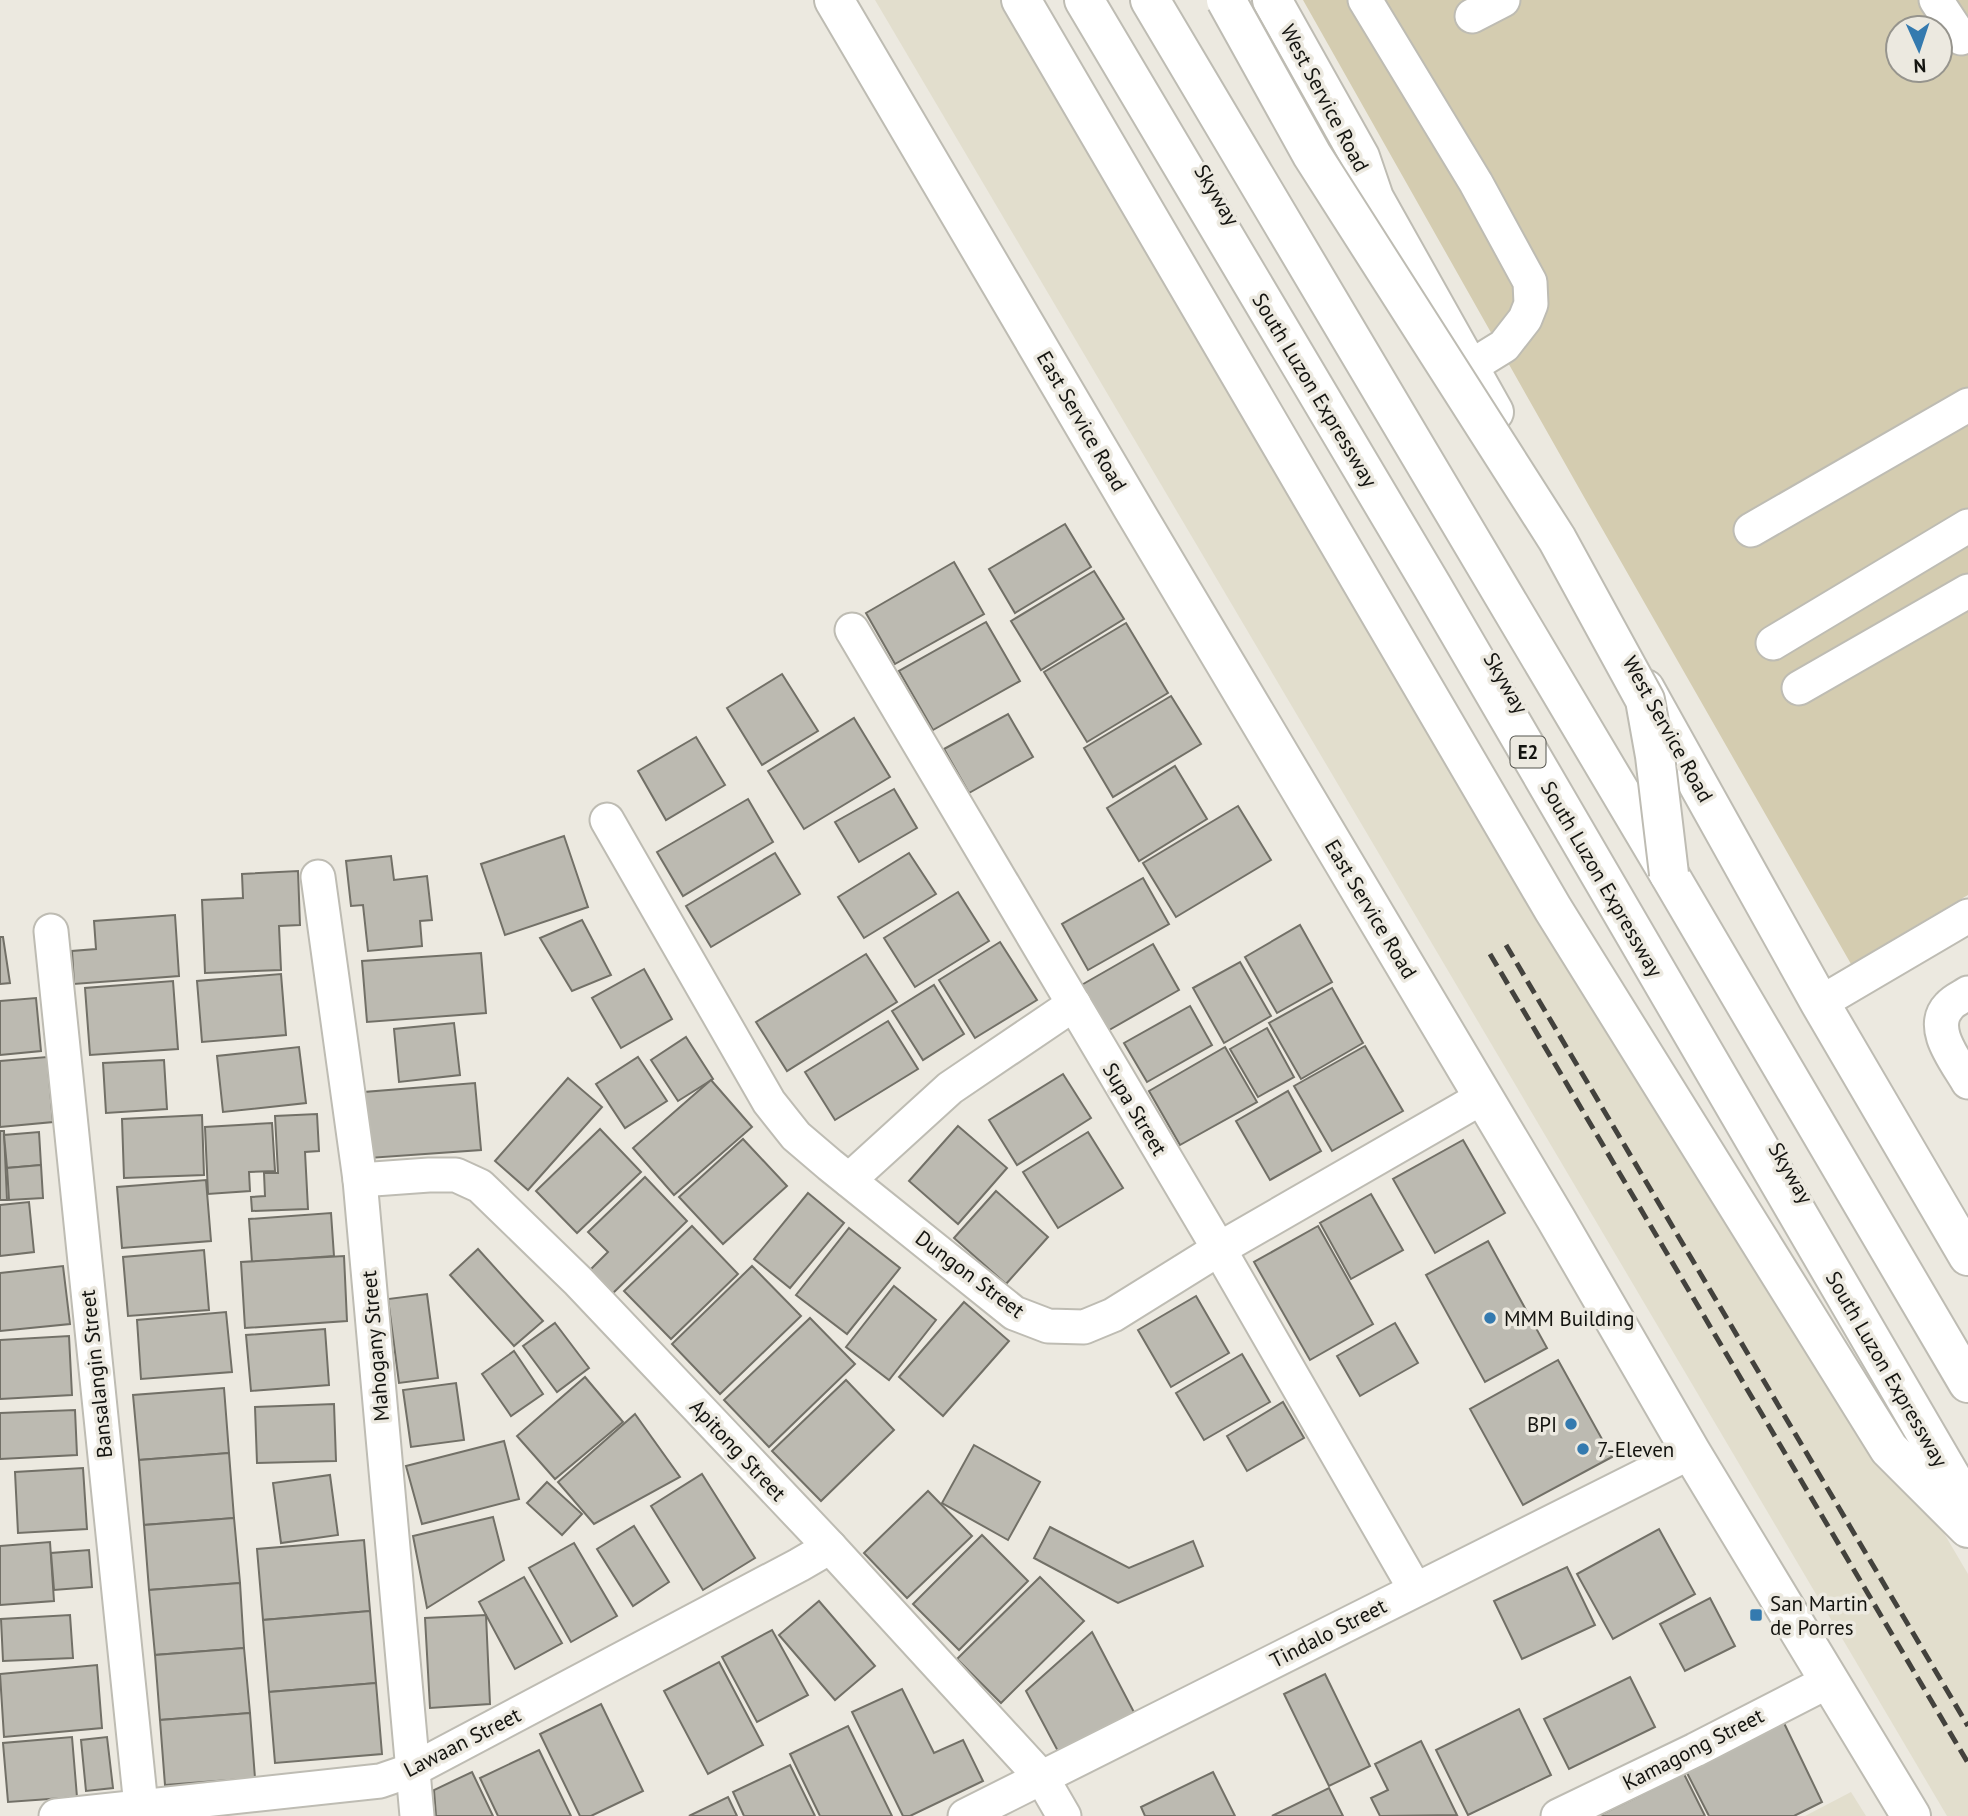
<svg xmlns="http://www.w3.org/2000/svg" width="1968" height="1816" font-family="'PT Sans',sans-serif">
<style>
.built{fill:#e2decd}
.green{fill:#d4ccb0;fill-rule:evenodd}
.building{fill:#bcbab1;stroke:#727067;stroke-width:2}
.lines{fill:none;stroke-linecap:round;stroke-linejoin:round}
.minor-casing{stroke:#bebcb3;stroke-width:37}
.major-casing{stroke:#bebcb3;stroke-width:42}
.highway-casing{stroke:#bebcb3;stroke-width:42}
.minor{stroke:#fff;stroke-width:33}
.major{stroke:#fff;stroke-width:38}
.highway{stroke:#fff;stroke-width:38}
.rail{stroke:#43423d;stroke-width:5;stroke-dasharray:14 7;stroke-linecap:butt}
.highway-bridge-casing{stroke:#bebcb3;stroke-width:42;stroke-linecap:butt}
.highway-bridge{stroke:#fff;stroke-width:38}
.poi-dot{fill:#347aaf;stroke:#ece9e0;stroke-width:2.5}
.labels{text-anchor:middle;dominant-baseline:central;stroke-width:7;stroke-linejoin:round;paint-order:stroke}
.shield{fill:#ece9e0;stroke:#55544e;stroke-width:2}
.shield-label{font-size:19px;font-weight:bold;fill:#141410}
.street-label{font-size:21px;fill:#141410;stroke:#ece9e0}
.poi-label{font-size:21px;fill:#141410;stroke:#ece9e0;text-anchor:start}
</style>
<rect width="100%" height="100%" fill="#ece9e0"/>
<g class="built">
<path d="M875 0H1041L1968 1574V1816H1947Z"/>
<path d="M1851 1792 1866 1816H1805Z"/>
</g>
<path class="green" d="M1303 0H1968V895L1851 964 1584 497ZM1898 28H1940V70H1898Z"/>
<g class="building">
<path d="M1065 524 1091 567 1015 613 989 569Z"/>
<path d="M954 562 984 614 895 664 866 613Z"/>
<path d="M1094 571 1124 619 1041 670 1011 621Z"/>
<path d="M986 622 1020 681 933 730 899 671Z"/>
<path d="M1126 623 1168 693 1087 742 1044 672Z"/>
<path d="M782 674 818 731 762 765 727 708Z"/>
<path d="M1171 696 1201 744 1113 797 1084 748Z"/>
<path d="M1008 714 1033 757 969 793 944 749Z"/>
<path d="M854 718 890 777 804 829 768 771Z"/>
<path d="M696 737 725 785 666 820 638 771Z"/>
<path d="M1175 766 1207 819 1139 861 1107 808Z"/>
<path d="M894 789 917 828 859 862 835 822Z"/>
<path d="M748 799 773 842 683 896 657 852Z"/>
<path d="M1238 806 1271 860 1176 917 1143 863Z"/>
<path d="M564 836 588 907 505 935 481 864Z"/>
<path d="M775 853 800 894 711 947 686 906Z"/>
<path d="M909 853 936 894 864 938 838 897Z"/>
<path d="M391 856 394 880 427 876 432 920 420 921 422 946 368 951 363 905 351 906 346 861Z"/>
<path d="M298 871 300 925 279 926 281 970 205 973 202 900 243 898 242 874Z"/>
<path d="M1143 878 1169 924 1088 970 1062 924Z"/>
<path d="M958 892 989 941 915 987 884 938Z"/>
<path d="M175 915 179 976 74 984 72 951 96 949 94 921Z"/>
<path d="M582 920 611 975 572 991 540 938Z"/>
<path d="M1300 925 1332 982 1277 1013 1245 957Z"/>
<path d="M0 937H3L10 983 0 984Z"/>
<path d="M1000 942 1037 1000 975 1038 939 980Z"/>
<path d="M1153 944 1179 990 1104 1033 1078 987Z"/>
<path d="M481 953 486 1013 367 1022 362 961Z"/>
<path d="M866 954 897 1002 787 1071 756 1022Z"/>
<path d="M1240 962 1271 1016 1224 1043 1193 988Z"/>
<path d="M644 969 672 1019 621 1048 592 998Z"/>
<path d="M281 974 286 1035 202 1042 197 981Z"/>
<path d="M173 981 178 1049 90 1055 85 988Z"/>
<path d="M934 985 964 1034 923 1060 892 1011Z"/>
<path d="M1332 988 1363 1043 1301 1079 1269 1023Z"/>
<path d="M36 998 41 1051 0 1055V1001Z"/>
<path d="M1190 1006 1212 1045 1147 1082 1124 1043Z"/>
<path d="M888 1021 918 1069 835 1120 805 1072Z"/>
<path d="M454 1023 460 1075 399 1082 394 1029Z"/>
<path d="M1267 1028 1294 1077 1258 1097 1230 1049Z"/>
<path d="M686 1037 713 1079 678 1101 651 1060Z"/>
<path d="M1365 1046 1403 1111 1332 1151 1294 1086Z"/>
<path d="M299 1047 306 1103 223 1112 217 1056Z"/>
<path d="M1225 1047 1257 1102 1180 1145 1149 1091Z"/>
<path d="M47 1057 53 1122 0 1127V1061Z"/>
<path d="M638 1057 667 1101 625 1128 596 1084Z"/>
<path d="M164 1060 167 1109 106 1113 103 1063Z"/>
<path d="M1063 1074 1091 1118 1017 1165 989 1120Z"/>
<path d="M568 1078 602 1107 528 1190 495 1161Z"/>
<path d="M711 1080 752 1127 674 1195 633 1148Z"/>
<path d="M475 1083 481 1150 369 1158 364 1092Z"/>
<path d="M1288 1091 1321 1151 1270 1180 1236 1121Z"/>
<path d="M317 1114 319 1151 305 1152 308 1209 252 1211 251 1197 265 1196 264 1173H278L275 1116Z"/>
<path d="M202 1115 204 1175 124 1178 122 1119Z"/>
<path d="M272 1123 275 1171 249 1172 250 1191 208 1194 205 1127Z"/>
<path d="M958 1126 1007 1168 958 1224 909 1181Z"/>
<path d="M600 1129 641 1172 577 1233 536 1191Z"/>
<path d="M0 1131H4L7 1200H0Z"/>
<path d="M39 1132 41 1165 7 1168 4 1135Z"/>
<path d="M1088 1132 1123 1188 1058 1228 1023 1172Z"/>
<path d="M743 1139 787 1186 723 1244 679 1197Z"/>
<path d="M1463 1140 1505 1213 1435 1253 1393 1179Z"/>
<path d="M41 1165 43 1198 9 1200 7 1168Z"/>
<path d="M645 1177 687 1221 611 1295 588 1272 608 1252 588 1232Z"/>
<path d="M206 1180 211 1241 122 1248 117 1187Z"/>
<path d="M996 1191 1048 1237 1006 1284 954 1238Z"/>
<path d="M808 1193 844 1223 790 1288 754 1259Z"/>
<path d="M1371 1194 1403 1250 1351 1279 1320 1223Z"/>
<path d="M29 1202 34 1252 0 1256V1205Z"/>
<path d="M331 1213 334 1256 252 1262 249 1219Z"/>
<path d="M692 1226 738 1274 671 1339 624 1291Z"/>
<path d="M1318 1226 1373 1324 1310 1360 1254 1262Z"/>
<path d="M849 1228 900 1268 847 1334 796 1295Z"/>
<path d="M1488 1241 1547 1348 1485 1382 1426 1275Z"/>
<path d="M478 1249 543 1321 514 1346 450 1275Z"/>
<path d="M204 1250 209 1310 128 1316 123 1257Z"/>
<path d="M344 1256 347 1321 245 1328 241 1262Z"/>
<path d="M63 1266 70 1324 0 1331V1273Z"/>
<path d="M752 1266 801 1316 720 1394 672 1344Z"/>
<path d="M894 1286 936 1320 889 1380 846 1347Z"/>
<path d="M427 1294 438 1378 399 1383 388 1299Z"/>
<path d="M1196 1296 1229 1353 1171 1387 1138 1330Z"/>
<path d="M964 1302 1009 1341 943 1416 899 1377Z"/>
<path d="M226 1312 232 1372 141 1379 137 1320Z"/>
<path d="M810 1318 855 1364 769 1447 724 1400Z"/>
<path d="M555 1323 589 1368 557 1392 523 1346Z"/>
<path d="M1395 1323 1418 1363 1360 1396 1337 1356Z"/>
<path d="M325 1329 329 1385 251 1391 246 1335Z"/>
<path d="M69 1336 72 1395 0 1399V1340Z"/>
<path d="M514 1351 543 1394 511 1416 482 1374Z"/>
<path d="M1242 1354 1270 1402 1204 1440 1176 1393Z"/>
<path d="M1558 1360 1612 1457 1523 1505 1470 1409Z"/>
<path d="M585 1377 623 1422 555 1479 517 1436Z"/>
<path d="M846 1380 894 1430 821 1501 772 1451Z"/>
<path d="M456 1383 464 1440 411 1447 403 1390Z"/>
<path d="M224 1388 229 1453 139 1460 133 1395Z"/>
<path d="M1283 1402 1304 1438 1247 1471 1227 1436Z"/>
<path d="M334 1404 336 1461 257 1463 255 1407Z"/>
<path d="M75 1410 77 1455 0 1459V1413Z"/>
<path d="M635 1414 680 1477 594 1524 558 1482Z"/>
<path d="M504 1441 519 1499 422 1524 406 1466Z"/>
<path d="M974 1445 1040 1482 1008 1540 942 1503Z"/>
<path d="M229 1453 234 1518 144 1525 139 1460Z"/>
<path d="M83 1468 87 1529 18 1533 15 1472Z"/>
<path d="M702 1474 755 1558 703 1590 651 1506Z"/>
<path d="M330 1475 338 1535 281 1543 273 1483Z"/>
<path d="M547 1482 582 1514 562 1535 527 1503Z"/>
<path d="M928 1491 972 1536 907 1598 864 1553Z"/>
<path d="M493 1517 504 1560 427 1608 413 1536Z"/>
<path d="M234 1518 240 1583 149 1590 144 1525Z"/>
<path d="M634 1526 669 1582 633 1606 597 1549Z"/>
<path d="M1050 1527 1129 1568 1193 1541 1203 1566 1118 1603 1034 1558Z"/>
<path d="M1659 1529 1695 1594 1613 1639 1577 1574Z"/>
<path d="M982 1535 1028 1581 959 1650 913 1604Z"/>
<path d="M364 1540 370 1611 263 1620 257 1549Z"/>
<path d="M50 1542 54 1601 0 1605V1546Z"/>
<path d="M574 1543 617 1616 571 1642 529 1568Z"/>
<path d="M89 1550 92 1587 54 1590 51 1553Z"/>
<path d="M1567 1567 1595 1625 1522 1659 1494 1601Z"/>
<path d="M524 1577 562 1643 515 1669 479 1602Z"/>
<path d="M1040 1577 1084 1621 1001 1703 957 1659Z"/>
<path d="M240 1583 244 1648 155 1655 149 1590Z"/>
<path d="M1710 1598 1735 1646 1685 1671 1660 1624Z"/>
<path d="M819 1601 875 1666 835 1700 779 1635Z"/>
<path d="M370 1611 376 1683 269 1692 263 1620Z"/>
<path d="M70 1615 73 1658 3 1661 1 1619Z"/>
<path d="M486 1615 490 1704 430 1708 425 1618Z"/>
<path d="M772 1630 808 1695 757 1722 722 1657Z"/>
<path d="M1092 1632 1136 1716 1060 1755 1026 1691Z"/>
<path d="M244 1648 250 1713 160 1720 155 1655Z"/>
<path d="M719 1662 763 1745 708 1774 664 1691Z"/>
<path d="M97 1665 102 1728 4 1737 0 1674Z"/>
<path d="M1325 1674 1370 1766 1329 1786 1284 1694Z"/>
<path d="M1630 1677 1655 1727 1569 1769 1544 1719Z"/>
<path d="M376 1683 382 1754 275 1763 269 1692Z"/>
<path d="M902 1689 934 1753 963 1740 983 1781 910 1816H903L852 1712Z"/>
<path d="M601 1704 643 1791 591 1816H580L540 1734Z"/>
<path d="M1519 1709 1551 1775 1468 1815 1436 1750Z"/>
<path d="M250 1713 255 1778 165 1785 160 1720Z"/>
<path d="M1783 1721 1822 1802 1794 1816H1709L1685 1769Z"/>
<path d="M848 1726 892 1816H820L790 1754Z"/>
<path d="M72 1737 77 1797 8 1802 3 1743Z"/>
<path d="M107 1737 113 1788 86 1791 81 1740Z"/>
<path d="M1421 1741 1457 1815 1380 1816 1371 1798 1388 1790 1375 1764Z"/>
<path d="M539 1750 571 1816H498L480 1778Z"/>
<path d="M790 1765 815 1816H744L733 1792Z"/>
<path d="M472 1772 493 1816H436L434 1790Z"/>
<path d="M1213 1772 1235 1816H1145L1141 1807Z"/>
<path d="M1684 1774 1705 1816H1598Z"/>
<path d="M1329 1788 1343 1816H1272Z"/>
<path d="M728 1797 737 1816H689Z"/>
</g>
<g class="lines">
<defs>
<g id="minor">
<path d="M1365 0 1476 183 1530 282 1531 304 1525 319 1504 346 1470 367"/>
<path d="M1936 0 1961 38"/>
<path d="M1472 16 1503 0"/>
<path d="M1751 530 1968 405"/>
<path d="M852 630 1219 1249 1415 1589"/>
<path d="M1773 643 1968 526"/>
<path d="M1799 688 1968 591"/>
<path d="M607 820 769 1102 796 1136 830 1165 1014 1313 1048 1326 1084 1327 1113 1315 1219 1249 1483 1097"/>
<path d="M318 877 360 1180 417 1816"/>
<path d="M51 931 142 1816"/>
<path d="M1968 993C1962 997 1954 1000 1949 1006 1928 1028 1956 1061 1968 1082"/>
<path d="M1820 1003 1968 916"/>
<path d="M360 1180 429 1175H456L480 1186 578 1281 830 1547 1042 1778 1064 1816"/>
<path d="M849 1180 950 1088 1074 1004"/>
<path d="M56 1816 380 1781 412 1770 799 1565 830 1547"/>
<path d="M965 1816 1691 1452"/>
<path d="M1558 1816 1695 1750 1829 1681"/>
</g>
<g id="major">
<path d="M834 0 1131 505 1556 1219 1691 1452 1911 1816"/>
<path d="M1272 0 1360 157 1374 198 1494 412"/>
<path d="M1645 689 1820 1003 1968 1256"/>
</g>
<g id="highway">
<path d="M1021 0 1553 909 1889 1449 1968 1528"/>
<path d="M1084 0 1432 586 1968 1506"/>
<path d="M1150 0 1669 874 1968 1383"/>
</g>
</defs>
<use href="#minor" class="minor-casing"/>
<use href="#major" class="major-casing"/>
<use href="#highway" class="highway-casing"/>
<use href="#minor" class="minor"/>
<use href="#major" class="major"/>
<use href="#highway" class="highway"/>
<g class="rail">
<path d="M1506 945 1968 1726"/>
<path d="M1490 954 1968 1763"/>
</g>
<defs>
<path id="highway-bridge" d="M1226 0 1312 155 1557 539 1645 700 1655 756 1669 874"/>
</defs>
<use href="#highway-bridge" class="highway-bridge-casing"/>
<use href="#highway-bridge" class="highway-bridge"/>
</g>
<g class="poi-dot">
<circle cx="1490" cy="1318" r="7"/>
<circle cx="1571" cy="1424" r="7"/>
<circle cx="1583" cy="1449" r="7"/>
<rect x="1749" y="1608" width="14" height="14" rx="3.5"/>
</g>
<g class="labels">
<rect class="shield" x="1510.5" y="736.5" width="35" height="31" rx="5"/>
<g class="shield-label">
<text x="1528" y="752">E2</text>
</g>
<g class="street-label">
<text transform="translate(1325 98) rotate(62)">West Service Road</text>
<text transform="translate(1217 195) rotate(59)">Skyway</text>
<text transform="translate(1315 390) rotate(59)">South Luzon Expressway</text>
<text transform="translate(1082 421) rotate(60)">East Service Road</text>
<text transform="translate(1506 683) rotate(60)">Skyway</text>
<text transform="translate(1668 729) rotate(61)">West Service Road</text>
<text transform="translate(1602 879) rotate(60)">South Luzon Expressway</text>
<text transform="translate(1371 909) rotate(59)">East Service Road</text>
<text transform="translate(1135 1109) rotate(59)">Supa Street</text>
<text transform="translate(1791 1173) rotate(60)">Skyway</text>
<text transform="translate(970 1274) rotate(37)">Dungon Street</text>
<text transform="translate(375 1346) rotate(-95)">Mahogany Street</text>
<text transform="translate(1887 1369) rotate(60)">South Luzon Expressway</text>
<text transform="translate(96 1374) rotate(-96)">Bansalangin Street</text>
<text transform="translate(738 1450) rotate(47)">Apitong Street</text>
<text transform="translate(1328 1633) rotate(-27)">Tindalo Street</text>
<text transform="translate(462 1742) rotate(-27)">Lawaan Street</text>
<text transform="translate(1693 1749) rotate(-27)">Kamagong Street</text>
</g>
<g class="poi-label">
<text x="1504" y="1318">MMM Building</text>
<text x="1557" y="1424" text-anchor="end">BPI</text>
<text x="1597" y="1449">7-Eleven</text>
<text x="1770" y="1603">San Martin<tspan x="1770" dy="24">de Porres</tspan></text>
</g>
</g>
<g transform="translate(1919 49) rotate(177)"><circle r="33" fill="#ece9e0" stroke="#96948d" stroke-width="2"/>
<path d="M0-5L12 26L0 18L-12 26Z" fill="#347aaf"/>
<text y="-10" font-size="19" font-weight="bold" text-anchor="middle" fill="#141410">N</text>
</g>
</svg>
